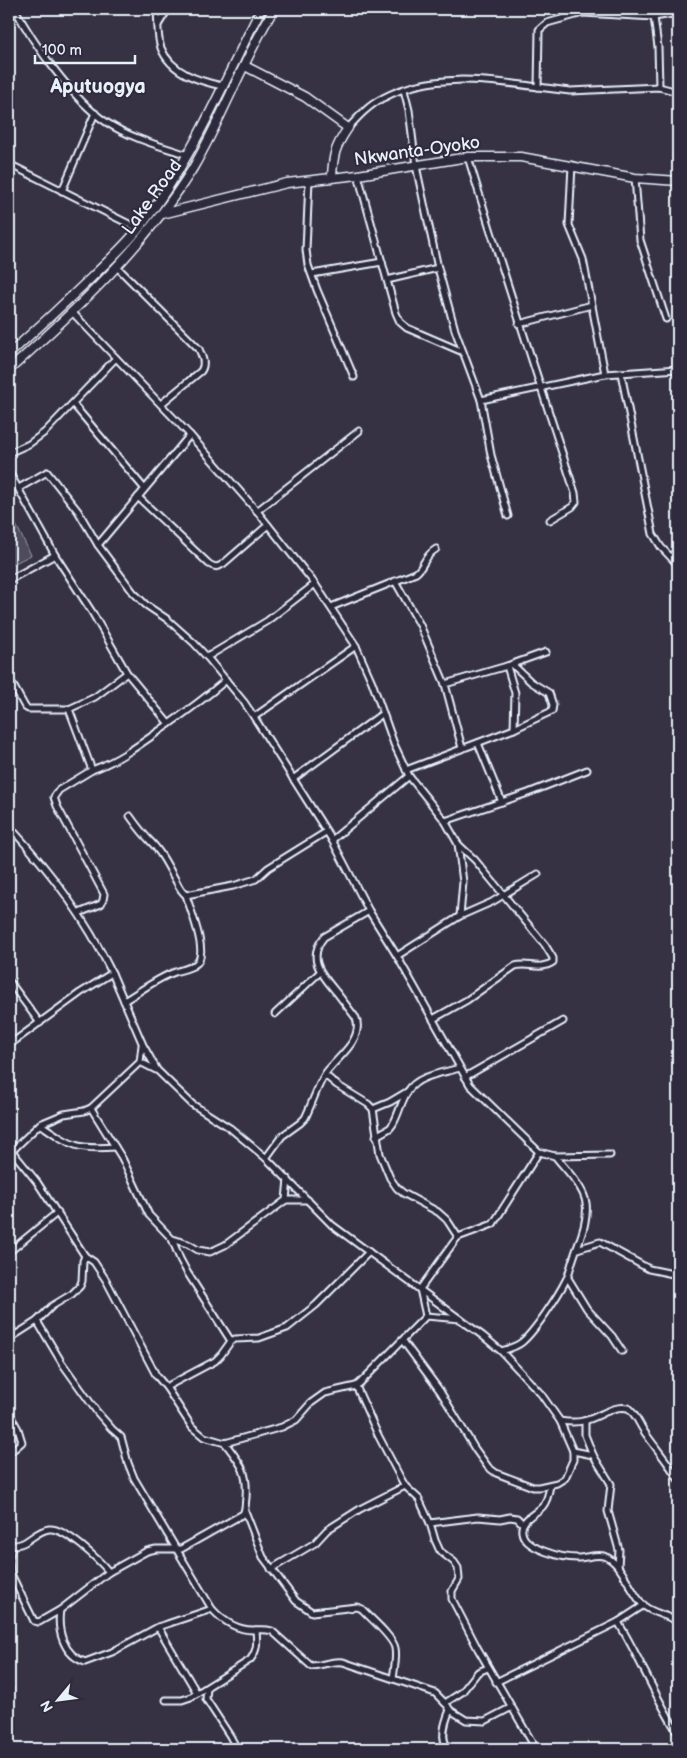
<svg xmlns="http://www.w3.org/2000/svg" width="687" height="1758" font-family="'Balsamiq Sans',sans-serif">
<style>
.green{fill:#4d4b5c;stroke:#9a9eaa}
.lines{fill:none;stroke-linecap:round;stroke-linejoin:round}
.street-casing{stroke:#e8f1f8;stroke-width:9}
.secondary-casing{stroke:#e8f1f8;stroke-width:11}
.street{stroke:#2f2a3d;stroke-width:5}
.secondary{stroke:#2f2a3d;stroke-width:8}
.labels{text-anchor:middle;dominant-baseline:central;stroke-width:4;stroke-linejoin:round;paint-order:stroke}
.street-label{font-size:18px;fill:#e8f1f8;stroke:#2f2a3d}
.quarter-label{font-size:20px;font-weight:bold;fill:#e8f1f8;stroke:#2f2a3d}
</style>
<rect width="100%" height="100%" fill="#363244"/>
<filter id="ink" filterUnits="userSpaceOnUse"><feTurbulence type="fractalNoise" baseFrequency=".02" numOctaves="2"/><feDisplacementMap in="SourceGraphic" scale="10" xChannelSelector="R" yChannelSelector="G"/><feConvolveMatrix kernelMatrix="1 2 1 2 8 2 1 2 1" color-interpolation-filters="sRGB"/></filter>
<g filter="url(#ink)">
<path class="green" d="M9 511 31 555 9 566Z"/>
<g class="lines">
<defs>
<g id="street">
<path d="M15 9C33 43 73 100 106 122 130 138 160 146 188 155"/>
<path d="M157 9C158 21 157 37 161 48 171 73 199 81 222 86"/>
<path d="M583 13 654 17 678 13"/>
<path d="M654 17 658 47 659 87"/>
<path d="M158 25 168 9"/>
<path d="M538 87 570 91 659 87 678 92"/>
<path d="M404 90 409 110 416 166 438 268 455 330 481 400 491 455 508 516"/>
<path d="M348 128C358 117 369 105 383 98 430 72 487 80 538 87L539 30 547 23 583 13 582 9"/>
<path d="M468 157C502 270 539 381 575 493L576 502 572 507 550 520"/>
<path d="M9 164 139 229"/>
<path d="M572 165 569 225 583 259 605 374"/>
<path d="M358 175 396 313 400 322 407 328 463 352"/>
<path d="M635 178 640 240 666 319"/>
<path d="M309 180 306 250 308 265 317 290 354 377"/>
<path d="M62 191 95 113"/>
<path d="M117 267 199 349C202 357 206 363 201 371L161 404"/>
<path d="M312 274 382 262"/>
<path d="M387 280 438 268"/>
<path d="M72 312 190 435 257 511 315 584 356 646 372 682 394 744 409 776 332 840 369 911 397 956 470 1085 539 1152 555 1156 610 1155"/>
<path d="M519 324 592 305"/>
<path d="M621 373 653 534 661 547 678 565"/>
<path d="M481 400 605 374 678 369"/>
<path d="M73 404 144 488"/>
<path d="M190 435 98 545 133 592 146 605 167 619 194 643 207 657"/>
<path d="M9 453 29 444 45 432 116 358"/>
<path d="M9 472 55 555 92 612 127 673 95 697 69 709 92 770 59 790 54 797 57 806 104 894 103 900 101 904 79 913"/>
<path d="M19 488 47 472 78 511 98 545"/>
<path d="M138 497 209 564C214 567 217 568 223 564L268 525"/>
<path d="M257 511 359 431"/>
<path d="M9 580 55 555"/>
<path d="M395 581 420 625 445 684"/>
<path d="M315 584 267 621 207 657 244 702 254 717 356 646"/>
<path d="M331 607 416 573C425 566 423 557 436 549"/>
<path d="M507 666 515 693 514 729"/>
<path d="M127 673 169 724"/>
<path d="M9 678 25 707 28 709H69"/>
<path d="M254 717 332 840"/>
<path d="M478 743 502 802"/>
<path d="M462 748 445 684 507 666 546 652"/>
<path d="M92 770C117 761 138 746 159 731 182 715 204 699 226 680"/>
<path d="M406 770 514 729 552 711 553 705 549 693 531 682 512 664"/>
<path d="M409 776 445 821 458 844 463 882 460 916"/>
<path d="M293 779 382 714"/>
<path d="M445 821 528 793 587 770"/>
<path d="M9 826C51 872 85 917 112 973L80 993 9 1045"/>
<path d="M186 895 233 886 256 879 268 868 326 832"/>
<path d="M397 956 460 916 492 902 538 874"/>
<path d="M112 973 143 1045 157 1070 192 1104 230 1128 266 1158 332 1225 483 1336 501 1351 541 1394 560 1421 573 1451V1460L565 1478 557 1483 539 1487H533L496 1473 488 1467 475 1449 440 1391 403 1341"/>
<path d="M9 981 40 1023"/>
<path d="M124 1001C141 991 157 978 175 972 183 969 195 968 199 960 206 947 190 909 186 895 181 892 178 885 175 879 168 867 162 853 152 843 144 835 137 826 130 816"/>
<path d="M275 1014 320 972"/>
<path d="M433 1019 467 1000 515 966C528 962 540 971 553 962V958L545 945 475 860 458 844"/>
<path d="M140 1062 142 1045"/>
<path d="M325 1075 337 1085 368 1104 373 1109 380 1154 390 1178 397 1188 403 1193 438 1212 447 1220 458 1237"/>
<path d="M465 1077 563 1021"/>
<path d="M91 1108 122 1158 149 1215 172 1239 180 1259 187 1272 231 1341"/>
<path d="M373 1109 390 1102 407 1092"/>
<path d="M40 1124C72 1146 76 1150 115 1147"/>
<path d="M376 1136 390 1128 393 1124C399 1114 401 1101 408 1091 418 1075 443 1073 460 1068"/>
<path d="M12 1151 40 1124 64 1114 84 1111 91 1108 140 1062 156 1070"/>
<path d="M9 1153 12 1151 37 1182 85 1256 83 1261 82 1281 80 1286 72 1294 52 1306 37 1321 9 1339"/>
<path d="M266 1158 282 1136 300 1123 305 1118C312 1104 317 1087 325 1074 336 1058 364 1041 356 1018 350 1010 343 1001 337 993 322 975 306 959 324 937L369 911"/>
<path d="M286 1200 288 1179"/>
<path d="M172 1239 188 1244 198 1250 210 1252 225 1245 286 1200H308"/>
<path d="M577 1249 600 1242 649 1269 678 1275"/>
<path d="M9 1252 58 1212"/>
<path d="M85 1256 94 1262 106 1280 156 1375 166 1387 192 1427 204 1437 225 1443 282 1427 296 1420 311 1403 325 1393 356 1386 360 1383 426 1316 420 1289 454 1242 458 1237 493 1224 539 1152"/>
<path d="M568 1278 587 1309 612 1336 622 1351"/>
<path d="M426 1316 460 1319"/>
<path d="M37 1321 62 1363 97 1412 112 1429 121 1437 128 1463 134 1478 212 1609"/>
<path d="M9 1322 14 1336"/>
<path d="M501 1351C508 1349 516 1347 522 1342 535 1331 558 1296 566 1280 569 1276 569 1271 571 1266 576 1247 589 1224 586 1203 584 1187 565 1169 555 1156"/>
<path d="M356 1386 378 1435 400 1477 405 1486 419 1499 430 1523 435 1540 440 1551 454 1562 458 1568 459 1579 452 1591V1599L478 1649 536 1749"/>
<path d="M166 1387 215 1361 221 1355 231 1341 235 1339 259 1338 287 1328 316 1305 369 1252"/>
<path d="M9 1413 18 1429 22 1442 14 1449 9 1452"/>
<path d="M560 1421C568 1422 575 1423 583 1421 599 1418 611 1405 628 1408 637 1415 639 1425 646 1434 657 1450 669 1463 678 1479"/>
<path d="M585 1421V1435L593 1455 611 1484 608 1511 619 1550 618 1567"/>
<path d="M573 1451 593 1455"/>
<path d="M550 1485C549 1492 547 1501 543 1506 536 1514 520 1519 522 1532 524 1549 563 1558 577 1558 586 1558 595 1554 604 1556 622 1562 630 1592 644 1606 654 1614 668 1615 678 1622"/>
<path d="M245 1511 263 1557 296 1601 312 1612 357 1607 362 1609C370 1618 393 1637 395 1648 397 1658 394 1669 393 1679"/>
<path d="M430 1523 478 1517 500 1519 510 1517 517 1518 523 1524"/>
<path d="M9 1546C15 1545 20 1545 25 1542 32 1538 40 1530 49 1529 65 1527 100 1561 109 1572"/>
<path d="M12 1546 9 1559 10 1572 34 1621 39 1622 60 1610 109 1572 147 1551 156 1549H181L243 1514C246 1509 245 1504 246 1498 248 1471 241 1464 225 1443"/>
<path d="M271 1569 315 1543 327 1530 360 1509 405 1486"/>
<path d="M60 1610C57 1630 63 1655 85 1662L112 1652 158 1627 212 1609C223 1621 236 1630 253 1630 260 1630 265 1629 272 1631L311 1666C323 1666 332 1660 343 1662L435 1693 447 1705 450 1710 466 1720 485 1721 510 1708"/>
<path d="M618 1622C640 1658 655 1697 678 1733"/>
<path d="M158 1627 197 1693"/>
<path d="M496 1682 618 1622 644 1605"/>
<path d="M9 1688 10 1689"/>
<path d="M207 1688 206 1699 230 1736 237 1749"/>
<path d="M166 1700H182L191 1697 250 1660C258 1650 257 1642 256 1630"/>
<path d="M445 1703 462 1692 478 1672 488 1668"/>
<path d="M449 1749C439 1739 445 1722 450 1710"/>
</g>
<g id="secondary">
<path d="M245 66 305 97 348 128C335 147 333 155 332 177"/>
<path d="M162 214 287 183 358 175 468 157H521L635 178 678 181"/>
<path d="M9 354C37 329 65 303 92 277 108 261 126 245 140 227 192 161 223 83 261 9"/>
<path d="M9 370C76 310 145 246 193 168 223 117 243 60 274 9"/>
</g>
</defs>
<use href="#street" class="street-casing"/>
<use href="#secondary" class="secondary-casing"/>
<use href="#street" class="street"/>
<use href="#secondary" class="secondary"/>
</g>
</g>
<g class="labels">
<g class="street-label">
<text transform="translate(417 151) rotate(-8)">Nkwanta-Oyoko</text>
<text transform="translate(152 197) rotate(-54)">Lake Road</text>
</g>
<g class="quarter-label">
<text x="98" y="87">Aputuogya</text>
</g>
</g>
<rect width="687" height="1758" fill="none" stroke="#2f2a3d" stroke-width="30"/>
<rect x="15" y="15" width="657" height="1728" fill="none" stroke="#e8f1f8" stroke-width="2" filter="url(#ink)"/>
<g transform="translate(58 1700) rotate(241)" stroke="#2f2a3d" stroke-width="4" paint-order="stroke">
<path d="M0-4L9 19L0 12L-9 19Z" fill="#e8f1f8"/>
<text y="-8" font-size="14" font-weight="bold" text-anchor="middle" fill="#e8f1f8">N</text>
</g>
<path d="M35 55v8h100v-8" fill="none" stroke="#e8f1f8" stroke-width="2.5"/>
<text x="42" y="55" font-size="15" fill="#e8f1f8" stroke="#2f2a3d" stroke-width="4" paint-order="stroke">100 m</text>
</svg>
